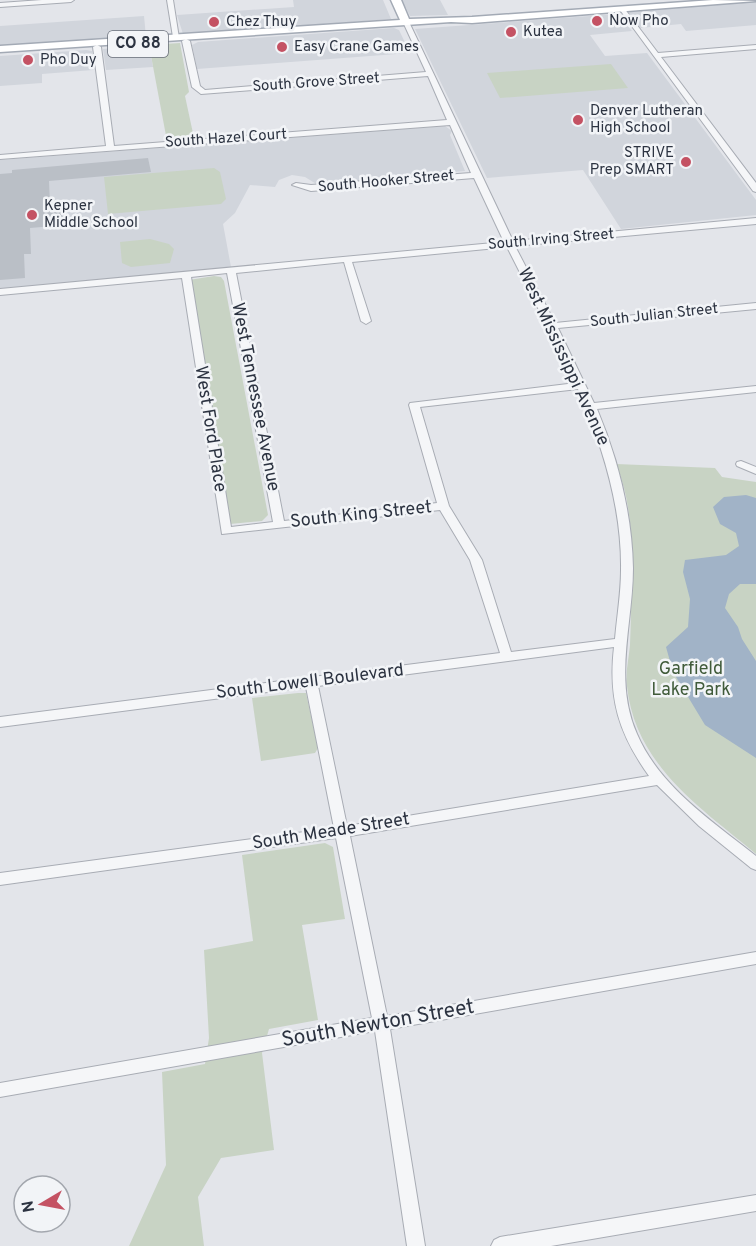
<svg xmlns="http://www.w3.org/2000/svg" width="756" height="1246" font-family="Overpass,sans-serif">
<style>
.built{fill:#d1d5dc}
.green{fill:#c8d3c4}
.water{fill:#a1b3c7}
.building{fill:#babfc6}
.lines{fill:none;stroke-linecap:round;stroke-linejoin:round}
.minor-casing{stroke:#a8acb4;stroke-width:2}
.major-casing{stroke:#a3aab5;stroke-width:3}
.minor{fill:#f5f6f8;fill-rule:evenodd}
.major{fill:#fff;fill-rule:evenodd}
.poi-dot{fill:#c45263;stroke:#f2f4f7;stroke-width:2}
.labels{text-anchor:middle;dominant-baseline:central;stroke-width:5;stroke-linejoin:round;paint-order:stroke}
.far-poi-label{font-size:15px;fill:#2c3341;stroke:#f2f4f7;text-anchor:start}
.far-street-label{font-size:15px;fill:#2c3341;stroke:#f2f4f7}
.shield{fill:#f2f4f7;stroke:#676d78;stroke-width:1.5}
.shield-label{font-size:16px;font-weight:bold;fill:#2c3341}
.street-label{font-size:18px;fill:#2c3341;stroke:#f2f4f7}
.park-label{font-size:18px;fill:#405b3a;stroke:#f2f4f7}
.near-street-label{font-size:21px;fill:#2c3341;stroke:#f2f4f7}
</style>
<rect width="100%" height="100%" fill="#e3e5ea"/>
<g class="built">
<path d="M293 0H383L391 19 183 34 177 15 294 7Z"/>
<path d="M402 0H440L448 15 410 16Z"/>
<path d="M756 2V25L686 31 681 24 640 28 628 12Z"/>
<path d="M617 14 632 31 590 35 605 56 647 53 756 200V215L621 229 583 170 487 178 415 29Z"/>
<path d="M144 16 146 37 0 48V26Z"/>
<path d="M394 28 399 30 410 53 197 69 192 45 198 42Z"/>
<path d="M149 45 153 67 106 70 103 49Z"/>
<path d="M86 50 92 51 93 70 42 74V83L0 86V56Z"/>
<path d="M445 126 452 131 450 135 465 171 318 185 305 177 292 175 279 180 275 187 250 185 235 213 223 224 231 267 0 289V160Z"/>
</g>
<g class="green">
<path d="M180 43 189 92 185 96 194 138 167 141 149 45Z"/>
<path d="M611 64 628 88 500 98 487 73Z"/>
<path d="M214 168 220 172 226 199 221 204 108 214 104 177Z"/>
<path d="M150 239 169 244 174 249 170 263 131 267 122 263 120 242Z"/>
<path d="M214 276 221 277 224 281 268 515 262 521 230 524 189 280Z"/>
<path d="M616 464 715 468 722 477 756 482V854C700 807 635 765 627 686 625 673 629 658 630 645 631 622 631 599 632 576 632 539 631 499 616 464Z"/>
<path d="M298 693H306L318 748 315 753 261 761 252 698Z"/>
<path d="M325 843 333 847 345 919 302 925 318 1020 269 1029 262 1053 274 1150 221 1158 198 1197 204 1246H129L166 1165 162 1072 205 1064 209 1038 204 950 253 941 242 855Z"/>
</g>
<path class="water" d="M746 495 756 498V584H740L729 594 725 608 738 627 742 639 756 661V758L705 725 673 672 666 647 688 627 690 599 683 572 685 560 726 555 739 546 736 533 720 524 713 507 724 497Z"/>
<path class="building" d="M148 158 151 172 49 181 50 205 64 204 65 225 30 228 31 254H24L25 278 0 280V174L12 173V170Z"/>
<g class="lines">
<defs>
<g id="minor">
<path d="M42 0H74L71 2 0 7V3Z"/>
<path d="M167 0H173L179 38 173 37Z"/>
<path d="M622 7 624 8 658 53 756 45V49L661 57 756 183V192L753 191 620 10 619 9Z"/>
<path d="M406 20 409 22 513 241 756 218V224L515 246 555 323 756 303V309L558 328 594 403 756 386V392L597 409C618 459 632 514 633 568 633 624 613 680 637 734 659 786 713 822 756 856V870L751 868 699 826 657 785 350 836 387 1016 756 952V964L390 1029 425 1246H407L375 1031 0 1097V1083L372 1018 336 838 0 885V873L334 828 306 687 0 727V717L500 653 470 560 440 510 222 534 182 278 0 295V289L504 242 474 178 311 191 292 185 296 183 311 185 471 173 450 125 0 159V155L106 146 93 47 97 45 101 47 114 146 447 120 428 76 201 94 192 87 182 41 186 39 190 41 200 86 205 90 426 72 403 22ZM507 247 576 383 410 403 409 405 437 503 284 521 236 273 344 262 361 321 366 324 371 321 352 262ZM227 273 273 522 231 527 191 277ZM578 389C602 444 622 507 621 570 621 593 617 616 615 639L511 652 482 560 449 506 420 407ZM614 647C608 699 619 734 649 776L347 826 318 686Z"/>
<path d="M741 461 756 467V474L737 466 736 464 737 462Z"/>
<path d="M756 1195V1211L551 1246H491L494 1240 500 1237Z"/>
</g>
<path id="major" d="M391 0H401L409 19 472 17 713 0 756 1 472 23 451 22 0 52V46L400 20Z"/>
</defs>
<use href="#minor" class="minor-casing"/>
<use href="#major" class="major-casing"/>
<use href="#minor" class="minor"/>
<use href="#major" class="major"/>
</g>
<g class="poi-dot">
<circle cx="597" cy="21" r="6"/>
<circle cx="214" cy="22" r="6"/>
<circle cx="511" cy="32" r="6"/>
<circle cx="282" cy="47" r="6"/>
<circle cx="28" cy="60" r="6"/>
<circle cx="578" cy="120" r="6"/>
<circle cx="686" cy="162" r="6"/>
<circle cx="32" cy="215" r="6"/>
</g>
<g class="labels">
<g class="far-poi-label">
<text x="609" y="21">Now Pho</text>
<text x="226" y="22">Chez Thuy</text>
<text x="523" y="32">Kutea</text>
<text x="294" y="47">Easy Crane Games</text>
<text x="40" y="60">Pho Duy</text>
<text x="590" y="111">Denver Lutheran<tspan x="590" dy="17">High School</tspan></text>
<text x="674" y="153" text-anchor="end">STRIVE<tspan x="674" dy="17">Prep SMART</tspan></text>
<text x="44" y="206">Kepner<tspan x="44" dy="17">Middle School</tspan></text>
</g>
<g class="far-street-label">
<text transform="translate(316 83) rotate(-4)">South Grove Street</text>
<text transform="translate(226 139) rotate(-4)">South Hazel Court</text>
<text transform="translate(386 182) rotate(-5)">South Hooker Street</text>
<text transform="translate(551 240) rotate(-5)">South Irving Street</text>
<text transform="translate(654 316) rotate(-6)">South Julian Street</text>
</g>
<rect class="shield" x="108" y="31" width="60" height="26" rx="4.5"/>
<g class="shield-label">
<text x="138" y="44">CO 88</text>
</g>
<g class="street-label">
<text transform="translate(563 357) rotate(65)">West Mississippi Avenue</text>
<text transform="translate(255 397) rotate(79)">West Tennessee Avenue</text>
<text transform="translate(210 429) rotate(81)">West Ford Place</text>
<text transform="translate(361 515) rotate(-6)">South King Street</text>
<text transform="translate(310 682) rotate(-7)">South Lowell Boulevard</text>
<text transform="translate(331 832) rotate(-9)">South Meade Street</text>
</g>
<g class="park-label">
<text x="691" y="669">Garfield<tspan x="691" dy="21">Lake Park</tspan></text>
</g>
<g class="near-street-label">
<text transform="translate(378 1024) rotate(-10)">South Newton Street</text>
</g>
</g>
<g transform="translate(42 1204) rotate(260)"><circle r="28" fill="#f2f4f7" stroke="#a3a7ae" stroke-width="1.5"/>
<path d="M0-4.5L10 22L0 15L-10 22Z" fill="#c45263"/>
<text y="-9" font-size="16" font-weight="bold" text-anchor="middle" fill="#2c3341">N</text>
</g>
</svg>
